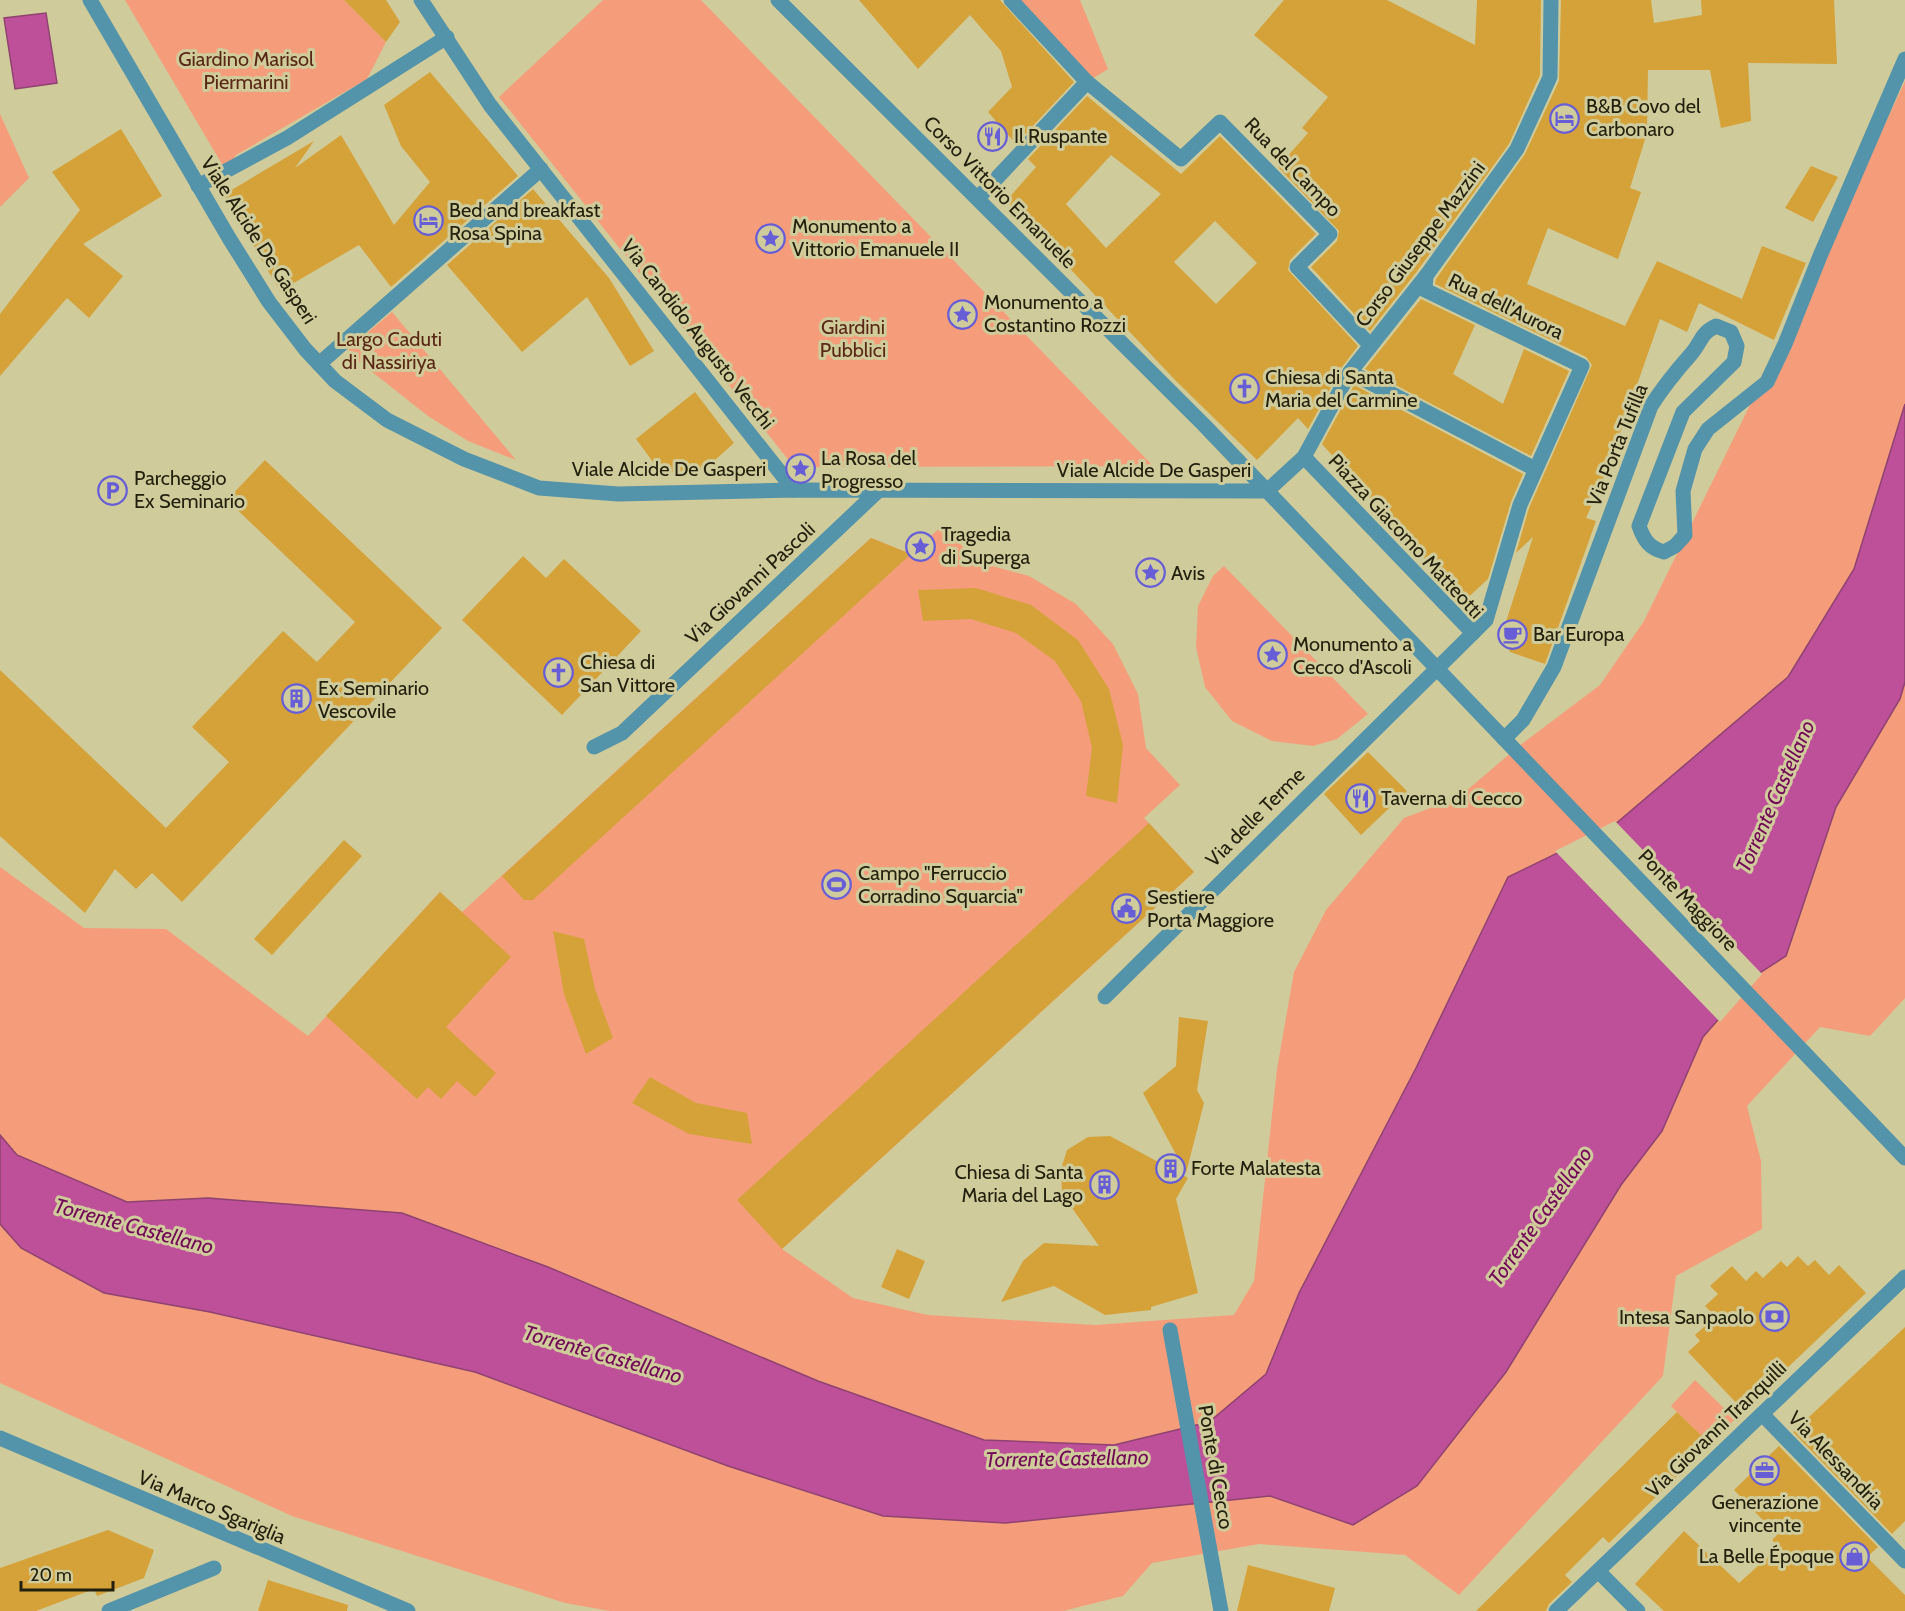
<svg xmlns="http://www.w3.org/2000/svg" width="1905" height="1611" font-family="Cabin,sans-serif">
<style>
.green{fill:#f59d7b}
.water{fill:#be509a;stroke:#904270;stroke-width:1.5}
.pier{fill:#d0cb9b}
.building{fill:#d5a239;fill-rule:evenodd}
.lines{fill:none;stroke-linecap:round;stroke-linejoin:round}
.minor{stroke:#5394aa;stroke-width:15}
.labels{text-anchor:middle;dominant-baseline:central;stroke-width:6;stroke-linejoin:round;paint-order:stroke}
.park-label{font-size:20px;fill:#592814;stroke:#d0cb9b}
.poi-label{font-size:20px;fill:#23200e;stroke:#d0cb9b;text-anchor:start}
.street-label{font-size:20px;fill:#23200e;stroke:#d0cb9b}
.water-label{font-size:21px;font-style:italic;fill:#720758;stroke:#d0cb9b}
</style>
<rect width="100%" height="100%" fill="#d0cb9b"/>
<g class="green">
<path d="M125 0H344L386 42 367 79 236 155 226 171Z"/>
<path d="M603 0H701L1153 466 794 467 499 97Z"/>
<path d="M1011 0H1080L1108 69 1087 82Z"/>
<path d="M1905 81V404L1854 569 1788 677 1613 826 1508 877 1416 1068 1299 1293 1266 1374 1209 1422 1114 1445 984 1440 818 1381 696 1329 402 1213 208 1198 127 1202 17 1155 0 1135V867L84 928 166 929 308 1036 440 892 462 912 871 538 911 554 943 525 977 562 1029 576 1076 604 1113 644 1138 694 1146 748 1180 785 1144 818 1194 872 782 1249 853 1298 928 1315 1095 1325 1234 1315 1254 1281 1277 1069 1294 972 1326 910 1404 818 1459 797 1519 746 1600 685 1644 621 1827 248Z"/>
<path d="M0 114 29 178 0 207Z"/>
<path d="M392 312 516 460 468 441 428 416 357 360 348 349Z"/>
<path d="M1224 566 1368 714 1337 739 1313 746 1272 741 1232 721 1205 687 1196 647 1198 606 1213 576Z"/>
<path d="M1905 682V998L1870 1036 1820 1027 1747 1106 1761 1161 1762 1229 1676 1276 1663 1376 1459 1595 1405 1555 1259 1544 1152 1563 1123 1596 1063 1611H610L565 1603 292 1516 0 1383V1224L21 1248 104 1293 210 1312 475 1372 728 1466 883 1516 1129 1511 1270 1496 1353 1525 1417 1486 1506 1372 1621 1185 1662 1131 1703 1037 1758 974 1786 956 1836 807 1900 699Z"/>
<path d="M1695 1380 1735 1419 1710 1445 1671 1406Z"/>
</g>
<g class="water">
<path d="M46 13 57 83 15 89 4 18Z"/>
<path d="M1905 404V682L1900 699 1836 807 1786 956 1758 974 1703 1037 1662 1131 1621 1185 1506 1372 1417 1486 1353 1525 1270 1496 1005 1523 883 1516 728 1466 475 1372 210 1312 104 1293 21 1248 0 1224V1135L17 1155 127 1202 208 1198 402 1213 548 1267 818 1381 984 1440 1114 1445 1209 1422 1266 1374 1299 1293 1416 1068 1508 877 1613 826 1788 677 1854 569Z"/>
</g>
<path class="pier" d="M1615 821 1762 974 1720 1022 1555 851Z"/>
<g class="building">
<path d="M344 0H386L400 22 386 42Z"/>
<path d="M859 0H1000L1074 82 1016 144 988 112 1012 87 1001 51 970 15 918 69Z"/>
<path d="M1284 0H1387L1475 45 1477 0H1541L1540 75 1509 144 1418 270 1370 331 1311 267 1337 241 1339 231 1278 167 1308 133 1302 128 1328 97 1254 35Z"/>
<path d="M1561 0H1651L1654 23 1702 15 1701 0H1834L1837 64 1748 63 1751 121 1721 128 1710 70H1648L1647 133 1630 188 1641 192 1618 259 1548 228 1527 284 1625 326 1657 261 1742 299 1762 246 1806 263 1774 340 1699 303 1687 332 1660 319 1617 442 1619 443 1586 518 1596 521 1545 664 1510 652 1503 631 1533 537 1516 553 1529 508 1592 365 1586 357 1435 284 1436 279 1525 154 1559 81Z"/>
<path d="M430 72 518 176 391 287 359 245 280 291 223 195 314 141 295 168 341 135 394 225 430 182 401 146 384 105Z"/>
<path d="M1087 96 1181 174 1220 136 1316 234 1290 260 1288 270 1358 346 1342 367 1308 429 1298 418 1257 460 1176 381 1006 201 1036 167 1028 159ZM1111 155 1161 194 1106 248 1066 204ZM1215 221 1257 263 1216 304 1174 262Z"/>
<path d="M121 129 162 196 83 244 123 276 89 318 67 298 0 376V314L80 210 52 172Z"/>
<path d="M1811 166 1838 177 1813 222 1785 208Z"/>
<path d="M533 189 609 278 654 351 630 366 587 297 522 352 447 265Z"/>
<path d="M1421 299 1475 325 1453 374 1503 404 1524 349 1569 371 1531 456 1365 369Z"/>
<path d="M1354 385 1523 474 1511 502 1488 579 1463 602 1322 444Z"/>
<path d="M695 392 734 443 704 470 661 473 636 439Z"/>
<path d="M265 460 442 628 182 902 152 873 136 889 115 869 85 913 0 836V670L166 828 229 762 192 727 283 631 317 662 355 622 227 500Z"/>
<path d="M871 538 911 554 533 900H524L502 876Z"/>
<path d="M523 556 546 578 564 559 641 631 562 715 462 620Z"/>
<path d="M976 588 1031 605 1078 640 1109 689 1123 745 1117 803 1086 796 1092 748 1081 701 1055 661 1016 633 971 619 923 621 918 590Z"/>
<path d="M1368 752 1407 791 1361 835 1324 794Z"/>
<path d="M1149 823 1194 872 782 1249 737 1200Z"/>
<path d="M344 840 362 856 272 955 254 939Z"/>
<path d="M440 892 511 957 446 1027 496 1073 475 1097 457 1081 441 1099 428 1087 417 1099 326 1016Z"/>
<path d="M553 931 584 939 595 989 613 1038 586 1054 564 994Z"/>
<path d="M1179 1017 1208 1021 1197 1090 1204 1103 1186 1173 1143 1093 1176 1066Z"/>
<path d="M650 1077 696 1103 747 1113 752 1144 689 1134 632 1103Z"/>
<path d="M1110 1136 1188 1178 1176 1199 1198 1293 1151 1307V1310L1105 1315 1054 1286 1001 1302 1023 1261 1044 1243 1099 1246 1062 1194 1061 1169 1067 1150 1088 1137Z"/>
<path d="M897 1249 925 1261 909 1299 881 1287Z"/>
<path d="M1798 1256 1808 1266 1815 1260 1829 1275 1839 1265 1866 1293 1743 1410 1688 1352 1700 1341 1695 1335 1704 1327 1701 1324 1712 1313 1705 1306 1718 1294 1710 1286 1732 1266 1746 1281 1756 1271 1763 1278 1781 1261 1787 1267Z"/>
<path d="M1905 1327V1521L1892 1534 1793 1432Z"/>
<path d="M1677 1412 1710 1444 1609 1543 1603 1537 1565 1575 1572 1582 1549 1604 1546 1611H1476Z"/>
<path d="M1779 1446 1878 1547 1867 1557 1905 1595V1611H1664L1635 1584 1684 1531 1739 1583 1779 1547 1772 1540 1777 1535 1734 1490Z"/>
<path d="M108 1530 154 1550 144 1578 97 1596 94 1589 36 1611H0V1568Z"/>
<path d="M1248 1565 1335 1588 1329 1611H1237Z"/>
<path d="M268 1580 348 1605 347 1611H258Z"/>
</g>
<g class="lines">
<g class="minor">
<path d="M90 0 229 238 269 302 305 349 335 381 387 420 464 459 539 488 618 494 794 490 1267 491"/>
<path d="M421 0 490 105 794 490"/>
<path d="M778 0 1204 425 1905 1158"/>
<path d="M1011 0 1087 82 1181 159 1220 122 1330 234 1297 267 1369 344"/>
<path d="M198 186 287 138 447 37"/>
<path d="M978 198 1087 82"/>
<path d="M1426 276 1425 290 1582 366 1520 505 1486 620 1473 633"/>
<path d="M319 364 541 169"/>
<path d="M1350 372 1535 469"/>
<path d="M1267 491 1304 457 1350 372 1426 276 1517 149 1550 77 1551 0"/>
<path d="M1504 739 1523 720 1554 667 1651 406C1663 387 1676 371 1692 353 1702 341 1700 334 1716 326L1731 332 1737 346 1734 362 1683 412 1639 526C1644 540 1649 548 1664 552L1675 546 1685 535 1683 491 1695 449 1708 429 1767 382 1785 344 1820 256 1905 59"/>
<path d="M594 747 622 733 878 491"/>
<path d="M1105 997 1473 633 1304 457"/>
<path d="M1170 1330 1221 1611"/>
<path d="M1762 1414 1905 1561"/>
<path d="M0 1438 408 1611"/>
<path d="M1598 1571 1638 1611"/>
<path d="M109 1611 214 1568"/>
<path d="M1556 1611 1905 1277"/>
</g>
</g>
<defs>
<symbol id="hotel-ring" viewBox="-11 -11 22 22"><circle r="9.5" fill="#d0cb9b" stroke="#675ed7" stroke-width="1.5"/><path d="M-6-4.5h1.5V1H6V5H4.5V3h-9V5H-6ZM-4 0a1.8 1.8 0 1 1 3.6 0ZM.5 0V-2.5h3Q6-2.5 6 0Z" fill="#675ed7"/></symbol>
<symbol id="restaurant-ring" viewBox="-11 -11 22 22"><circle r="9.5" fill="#d0cb9b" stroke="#675ed7" stroke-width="1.5"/><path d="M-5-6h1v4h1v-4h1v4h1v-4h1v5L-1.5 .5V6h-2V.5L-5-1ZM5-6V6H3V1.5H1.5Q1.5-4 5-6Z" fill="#675ed7"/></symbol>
<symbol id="sight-ring" viewBox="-11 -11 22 22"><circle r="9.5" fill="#d0cb9b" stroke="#675ed7" stroke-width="1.5"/><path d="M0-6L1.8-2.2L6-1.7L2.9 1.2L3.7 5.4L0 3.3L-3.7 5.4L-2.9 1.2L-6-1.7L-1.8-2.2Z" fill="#675ed7"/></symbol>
<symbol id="church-ring" viewBox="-11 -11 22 22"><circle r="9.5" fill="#d0cb9b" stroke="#675ed7" stroke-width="1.5"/><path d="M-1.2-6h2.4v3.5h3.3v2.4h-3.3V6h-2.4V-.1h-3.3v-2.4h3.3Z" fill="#675ed7"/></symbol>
<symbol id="parking-ring" viewBox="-11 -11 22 22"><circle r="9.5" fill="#d0cb9b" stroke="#675ed7" stroke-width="1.5"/><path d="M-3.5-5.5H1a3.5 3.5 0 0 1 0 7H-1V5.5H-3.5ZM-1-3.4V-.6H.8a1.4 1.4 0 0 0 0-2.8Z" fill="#675ed7"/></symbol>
<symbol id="cafe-ring" viewBox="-11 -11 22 22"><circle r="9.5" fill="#d0cb9b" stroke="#675ed7" stroke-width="1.5"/><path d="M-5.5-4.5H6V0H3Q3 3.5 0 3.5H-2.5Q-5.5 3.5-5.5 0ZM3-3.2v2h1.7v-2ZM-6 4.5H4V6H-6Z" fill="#675ed7"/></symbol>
<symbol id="building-ring" viewBox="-11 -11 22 22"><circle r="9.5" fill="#d0cb9b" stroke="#675ed7" stroke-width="1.5"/><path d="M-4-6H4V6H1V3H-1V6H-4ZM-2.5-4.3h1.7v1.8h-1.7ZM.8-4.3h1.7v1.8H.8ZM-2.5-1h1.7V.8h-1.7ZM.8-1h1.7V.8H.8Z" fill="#675ed7"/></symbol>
<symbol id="stadium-ring" viewBox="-11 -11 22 22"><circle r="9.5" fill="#d0cb9b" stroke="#675ed7" stroke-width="1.5"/><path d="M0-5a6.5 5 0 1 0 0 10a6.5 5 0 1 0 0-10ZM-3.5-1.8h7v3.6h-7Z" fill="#675ed7"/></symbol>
<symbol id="civic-ring" viewBox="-11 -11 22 22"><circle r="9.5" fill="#d0cb9b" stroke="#675ed7" stroke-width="1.5"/><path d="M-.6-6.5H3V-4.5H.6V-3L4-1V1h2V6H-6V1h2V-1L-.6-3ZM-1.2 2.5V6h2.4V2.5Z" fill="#675ed7"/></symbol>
<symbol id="bank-ring" viewBox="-11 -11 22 22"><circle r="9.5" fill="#d0cb9b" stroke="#675ed7" stroke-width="1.5"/><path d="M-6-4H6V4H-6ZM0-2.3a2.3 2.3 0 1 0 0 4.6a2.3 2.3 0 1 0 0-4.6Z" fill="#675ed7"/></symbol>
<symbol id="office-ring" viewBox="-11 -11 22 22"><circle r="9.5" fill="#d0cb9b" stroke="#675ed7" stroke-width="1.5"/><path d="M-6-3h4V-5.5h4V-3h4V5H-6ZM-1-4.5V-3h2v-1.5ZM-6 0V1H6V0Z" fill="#675ed7"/></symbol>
<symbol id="shop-ring" viewBox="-11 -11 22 22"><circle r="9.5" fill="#d0cb9b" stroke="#675ed7" stroke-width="1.5"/><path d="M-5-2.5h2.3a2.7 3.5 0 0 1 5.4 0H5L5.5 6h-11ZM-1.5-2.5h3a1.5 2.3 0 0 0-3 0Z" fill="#675ed7"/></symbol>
</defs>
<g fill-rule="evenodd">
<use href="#hotel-ring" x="1548" y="102" width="33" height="33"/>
<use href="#restaurant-ring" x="976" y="120" width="33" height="33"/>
<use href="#hotel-ring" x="412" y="204" width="33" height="33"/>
<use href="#sight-ring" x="754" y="222" width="33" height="33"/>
<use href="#sight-ring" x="946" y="298" width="33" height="33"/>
<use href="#church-ring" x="1228" y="372" width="33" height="33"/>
<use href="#sight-ring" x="784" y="452" width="33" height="33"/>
<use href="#parking-ring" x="96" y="474" width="33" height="33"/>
<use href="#sight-ring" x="904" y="530" width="33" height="33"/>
<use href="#sight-ring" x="1134" y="556" width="33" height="33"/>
<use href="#cafe-ring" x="1496" y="618" width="33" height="33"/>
<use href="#sight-ring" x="1256" y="638" width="33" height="33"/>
<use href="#church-ring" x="542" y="656" width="33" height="33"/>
<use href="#building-ring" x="280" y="682" width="33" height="33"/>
<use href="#restaurant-ring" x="1344" y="782" width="33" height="33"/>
<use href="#stadium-ring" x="820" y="868" width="33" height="33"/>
<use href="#civic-ring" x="1110" y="892" width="33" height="33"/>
<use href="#building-ring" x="1154" y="1152" width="33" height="33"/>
<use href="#building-ring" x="1088" y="1168" width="33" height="33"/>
<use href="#bank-ring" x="1758" y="1300" width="33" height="33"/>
<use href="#office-ring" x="1748" y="1454" width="33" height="33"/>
<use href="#shop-ring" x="1838" y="1540" width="33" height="33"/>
</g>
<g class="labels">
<g class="park-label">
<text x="246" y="59">Giardino Marisol<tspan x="246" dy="23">Piermarini</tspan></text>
<text x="853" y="327">Giardini<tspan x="853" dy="23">Pubblici</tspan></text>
<text x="389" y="339">Largo Caduti<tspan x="389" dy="23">di Nassiriya</tspan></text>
</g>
<g class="poi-label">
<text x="1586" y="106">B&amp;B Covo del<tspan x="1586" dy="23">Carbonaro</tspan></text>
<text x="1014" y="136">Il Ruspante</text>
<text x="449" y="210">Bed and breakfast<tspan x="449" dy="23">Rosa Spina</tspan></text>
<text x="792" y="226">Monumento a<tspan x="792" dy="23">Vittorio Emanuele II</tspan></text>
<text x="984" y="302">Monumento a<tspan x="984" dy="23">Costantino Rozzi</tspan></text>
<text x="1265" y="377">Chiesa di Santa<tspan x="1265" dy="23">Maria del Carmine</tspan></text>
<text x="821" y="458">La Rosa del<tspan x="821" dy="23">Progresso</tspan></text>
<text x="134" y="478">Parcheggio<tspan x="134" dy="23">Ex Seminario</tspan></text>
<text x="941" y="534">Tragedia<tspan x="941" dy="23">di Superga</tspan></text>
<text x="1171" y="573">Avis</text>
<text x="1533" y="634">Bar Europa</text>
<text x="1293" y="644">Monumento a<tspan x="1293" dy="23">Cecco d'Ascoli</tspan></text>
<text x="580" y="662">Chiesa di<tspan x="580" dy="23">San Vittore</tspan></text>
<text x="318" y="688">Ex Seminario<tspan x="318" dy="23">Vescovile</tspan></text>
<text x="1381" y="798">Taverna di Cecco</text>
<text x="858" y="873">Campo "Ferruccio<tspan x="858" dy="23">Corradino Squarcia"</tspan></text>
<text x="1147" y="897">Sestiere<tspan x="1147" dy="23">Porta Maggiore</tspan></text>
<text x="1191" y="1168">Forte Malatesta</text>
<text x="1083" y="1172" text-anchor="end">Chiesa di Santa<tspan x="1083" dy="23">Maria del Lago</tspan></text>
<text x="1754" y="1317" text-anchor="end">Intesa Sanpaolo</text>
<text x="1765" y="1502" text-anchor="middle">Generazione<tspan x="1765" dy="23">vincente</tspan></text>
<text x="1834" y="1556" text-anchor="end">La Belle Époque</text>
</g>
<g class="street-label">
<text transform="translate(1293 167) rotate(46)">Rua del Campo</text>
<text transform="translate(1000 192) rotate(45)">Corso Vittorio Emanuele</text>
<text transform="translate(259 240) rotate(57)">Viale Alcide De Gasperi</text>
<text transform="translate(1420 244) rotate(-53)">Corso Giuseppe Mazzini</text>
<text transform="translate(1506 306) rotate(26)">Rua dell'Aurora</text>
<text transform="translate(698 334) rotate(52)">Via Candido Augusto Vecchi</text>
<text transform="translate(1617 445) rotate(-68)">Via Porta Tufilla</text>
<text x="669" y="469">Viale Alcide De Gasperi</text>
<text x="1154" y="470">Viale Alcide De Gasperi</text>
<text transform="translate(1406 536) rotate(47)">Piazza Giacomo Matteotti</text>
<text transform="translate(750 583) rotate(-43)">Via Giovanni Pascoli</text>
<text transform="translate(1255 817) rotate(-45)">Via delle Terme</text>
<text transform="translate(1688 900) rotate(46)">Ponte Maggiore</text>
<text transform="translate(1716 1429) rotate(-44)">Via Giovanni Tranquilli</text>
<text transform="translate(1836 1460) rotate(46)">Via Alessandria</text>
<text transform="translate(1216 1467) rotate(80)">Ponte di Cecco</text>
<text transform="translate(212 1507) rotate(23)">Via Marco Sgariglia</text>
</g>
<g class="water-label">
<text transform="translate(1775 796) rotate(-66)">Torrente Castellano</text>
<text transform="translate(1540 1216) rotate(-55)">Torrente Castellano</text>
<text transform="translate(134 1226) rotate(15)">Torrente Castellano</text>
<text transform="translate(603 1354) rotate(16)">Torrente Castellano</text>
<text transform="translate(1067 1458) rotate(-1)">Torrente Castellano</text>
</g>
</g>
<path d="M21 1581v9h92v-9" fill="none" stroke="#23200e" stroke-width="3"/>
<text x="30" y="1581" font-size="18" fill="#23200e" stroke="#d0cb9b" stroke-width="4.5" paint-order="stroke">20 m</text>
</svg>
